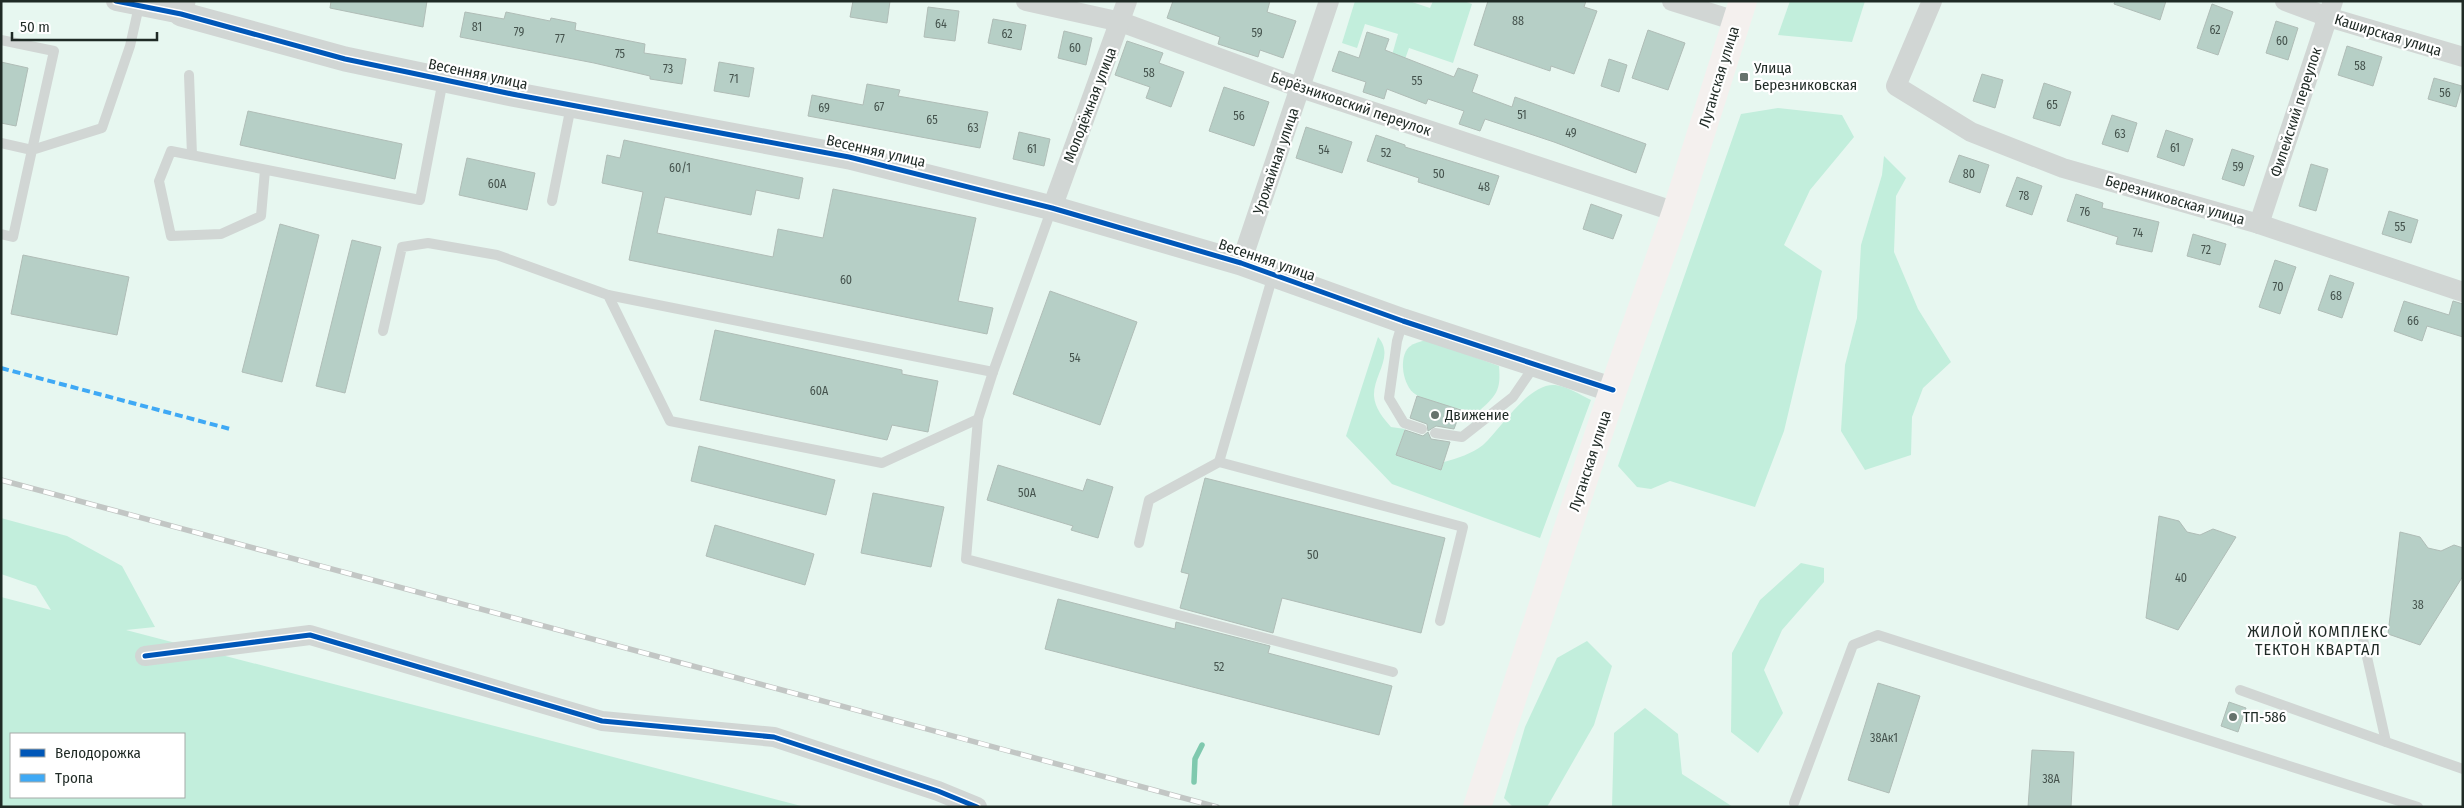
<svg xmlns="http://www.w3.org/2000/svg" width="2464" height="808" font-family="'Fira Sans Condensed',sans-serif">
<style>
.green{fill:#c2eedc;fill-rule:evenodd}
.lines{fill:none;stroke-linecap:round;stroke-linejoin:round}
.stream{stroke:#7fc9ae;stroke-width:5.5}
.building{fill:#b6cfc6;stroke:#b0bdb7}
.service{stroke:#d1d6d4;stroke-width:10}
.minor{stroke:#d1d6d4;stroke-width:20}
.tertiary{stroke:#d1d6d4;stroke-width:25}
.trunk{stroke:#f4f0ee;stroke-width:28}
.rail-casing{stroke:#c2c6c4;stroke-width:5.5}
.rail{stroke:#fff;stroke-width:4;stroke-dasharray:11;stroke-linecap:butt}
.quiet{stroke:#3fa9f5;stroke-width:4;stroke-dasharray:8 4;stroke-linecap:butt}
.cycleway-casing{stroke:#fff;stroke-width:8}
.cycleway{stroke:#0057b8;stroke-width:5}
.poi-dot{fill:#65726c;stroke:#fff;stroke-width:2}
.labels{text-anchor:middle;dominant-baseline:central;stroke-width:4.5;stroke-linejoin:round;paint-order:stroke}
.number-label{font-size:12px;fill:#45534d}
.street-label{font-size:15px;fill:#1f2a25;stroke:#fff}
.poi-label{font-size:15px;fill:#1f2a25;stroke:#fff;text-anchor:start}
.neighbourhood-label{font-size:16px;letter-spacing:1px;fill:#1f2a25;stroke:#fff}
</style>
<rect width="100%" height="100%" fill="#e7f7f0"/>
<g class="green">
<path d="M1355 1H1409L1430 8 1433 1H1464L1472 4 1453 63 1409 48 1405 59 1392 55 1398 34 1365 24 1357 48 1342 43Z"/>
<path d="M1790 1H1865L1852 42 1778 35Z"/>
<path d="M1778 108 1842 115 1854 137 1810 190 1784 245 1822 271 1784 431 1755 507 1670 481 1651 489 1637 487 1618 466 1741 114Z"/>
<path d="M1884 156 1906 178 1896 196 1894 252 1918 309 1951 362 1923 388 1912 417 1911 455 1865 470 1841 431 1845 365 1857 318 1861 245 1882 175Z"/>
<path d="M1378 337C1395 356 1373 375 1374 396 1375 408 1383 418 1391 427L1405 429 1396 455 1441 470 1444 462C1458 458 1471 454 1483 445 1502 428 1528 383 1555 385 1566 386 1581 395 1591 400L1540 538 1392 484 1346 436Z"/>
<path d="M1427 340 1499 366C1501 390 1497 395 1479 411 1461 410 1430 404 1415 394 1403 386 1398 358 1409 347 1414 343 1421 341 1427 340Z"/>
<path d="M1 518 67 536 122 566 155 627 126 630 805 807H1V597L51 610 36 586 1 574ZM11 734H184V797H11Z"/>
<path d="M1801 563 1824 568V582L1782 630 1764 670 1783 713 1758 753 1731 732 1732 653 1760 600Z"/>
<path d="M1587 641 1612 666 1594 725 1547 807H1513L1504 798 1525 727 1557 658Z"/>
<path d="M1645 708 1678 734 1682 774 1733 807H1612L1614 733Z"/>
</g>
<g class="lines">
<path class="stream" d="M1194 782 1195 759 1202 745"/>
</g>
<g class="building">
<path d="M331 1H427L423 27 330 8Z"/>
<path d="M853 1H890L887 23 850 17Z"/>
<path d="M1173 1H1270L1267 12 1296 21 1283 58 1260 50 1258 57 1218 44 1220 37 1167 18Z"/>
<path d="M1488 1H1586L1584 7 1597 11 1574 74 1551 66 1550 71 1474 45Z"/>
<path d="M2115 1H2166L2160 20 2114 4Z"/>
<path d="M2212 4 2233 12 2218 55 2197 48Z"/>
<path d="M928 7 959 11 955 41 924 37Z"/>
<path d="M465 12 504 19 506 12 550 21 551 18 576 23 575 30 645 44 644 53 686 59 682 84 650 79V76L594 63 460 37Z"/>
<path d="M993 19 1026 25 1021 50 988 43Z"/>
<path d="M2276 21 2298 28 2288 60 2266 53Z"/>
<path d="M1648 30 1685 43 1668 90 1632 78Z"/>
<path d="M1064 31 1092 38 1086 65 1058 58Z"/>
<path d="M1367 32 1389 39 1385 50 1454 77 1458 68 1478 75 1472 92 1512 107 1515 97 1646 144 1636 173 1554 142 1485 119 1480 131 1459 124 1464 111 1428 99 1426 104 1387 89 1384 99 1363 92 1366 82 1332 71 1339 51 1359 58Z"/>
<path d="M1127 41 1163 53 1159 63 1184 72 1171 107 1146 98 1150 87 1115 75Z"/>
<path d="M2347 46 2382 57 2373 86 2338 75Z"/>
<path d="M1609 59 1627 65 1619 92 1601 86Z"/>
<path d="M1 62 28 68 16 126 1 123Z"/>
<path d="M719 62 754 68 749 97 714 91Z"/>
<path d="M1982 74 2003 80 1995 108 1973 101Z"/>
<path d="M2434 78 2462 86 2456 107 2428 99Z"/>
<path d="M2044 83 2071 92 2060 126 2033 118Z"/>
<path d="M867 84 900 90 898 96 988 112 980 148 808 116 812 95 863 105Z"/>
<path d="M1224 87 1269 102 1254 146 1209 131Z"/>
<path d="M248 111 402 144 395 179 240 145Z"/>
<path d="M2112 115 2137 123 2128 152 2102 144Z"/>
<path d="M1306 127 1352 142 1342 173 1296 158Z"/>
<path d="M2166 130 2193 139 2184 166 2157 157Z"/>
<path d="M1019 132 1050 139 1044 166 1013 159Z"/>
<path d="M1376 135 1405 145V147L1499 176 1489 205 1418 182 1419 178 1367 161Z"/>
<path d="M624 140 803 178 799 199 756 190 751 215 665 197 657 233 773 257 778 229 823 238 833 189 976 218 958 301 993 308 987 334 629 260 643 192 602 183 607 155 620 158Z"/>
<path d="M2232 149 2254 156 2244 186 2222 179Z"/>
<path d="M1959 155 1989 165 1980 193 1949 182Z"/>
<path d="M467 158 535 173 527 210 459 195Z"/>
<path d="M2311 164 2328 169 2316 211 2299 206Z"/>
<path d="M2017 177 2042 186 2032 215 2006 206Z"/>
<path d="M2076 194 2103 203 2102 208 2159 222 2152 252 2116 244 2118 237 2067 221Z"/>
<path d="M1591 204 1622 215 1613 239 1583 229Z"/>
<path d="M2389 211 2418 220 2411 243 2382 234Z"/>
<path d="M280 224 319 235 282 382 242 372Z"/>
<path d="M2193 234 2226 244 2220 265 2187 256Z"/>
<path d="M352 240 381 247 345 393 316 386Z"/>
<path d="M23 255 129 277 117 335 11 314Z"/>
<path d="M2275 260 2296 267 2280 314 2259 307Z"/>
<path d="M2330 275 2354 283 2342 318 2318 310Z"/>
<path d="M1050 291 1137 322 1100 425 1013 394Z"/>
<path d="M2404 301 2449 315 2453 301 2463 304V337L2427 326 2422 341 2394 331Z"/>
<path d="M715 330 902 370V374L938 381 928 432 892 425 887 440 700 400Z"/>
<path d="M1417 396 1461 410 1454 429 1436 426 1428 431 1427 424 1410 418Z"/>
<path d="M1405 430 1423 436 1428 432 1431 439 1450 442 1441 470 1396 455Z"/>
<path d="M699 446 835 480 826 515 691 481Z"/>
<path d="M998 465 1083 491 1087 479 1113 487 1098 538 1071 530 1073 526 987 500Z"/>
<path d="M1205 478 1445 538 1421 633 1282 598 1273 633 1180 608 1189 574 1181 572Z"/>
<path d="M873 493 944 507 931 567 861 553Z"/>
<path d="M2159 516 2179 521 2187 532 2200 535 2213 529 2236 537 2178 630 2146 618Z"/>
<path d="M715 525 814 554 805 585 706 556Z"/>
<path d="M2400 532 2420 537 2428 548 2441 551 2454 545 2463 548V576L2420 645 2388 634Z"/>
<path d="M1058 599 1175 629 1176 622 1270 646 1268 653 1392 686 1379 735 1045 649Z"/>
<path d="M1878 683 1920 696 1889 793 1848 780Z"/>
<path d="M2229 702 2246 708 2238 732 2221 726Z"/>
<path d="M2032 750 2074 752 2071 807H2028Z"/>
</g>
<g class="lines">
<g class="service">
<path d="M1 40 54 51 32 150 1 143"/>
<path d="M189 75 192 155"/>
<path d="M265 170 261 216 221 234 171 236 159 181 171 151 420 200 443 80"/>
<path d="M552 201 571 106"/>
<path d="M1 234 13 237 32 150 102 128 130 46 139 6"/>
<path d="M608 295 993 372 1052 208"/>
<path d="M1403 321 1397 341 1389 398 1404 423 1422 429"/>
<path d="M383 331 402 247 428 243 497 255 608 295 670 421 882 463 978 419 993 372"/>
<path d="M978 419 966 559 1393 672"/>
<path d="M1435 433 1462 437 1513 397 1535 365"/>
<path d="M1219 462 1273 275"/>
<path d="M1139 543 1149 500 1219 462 1463 527 1440 621"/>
<path d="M2361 630 2386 742 2463 769"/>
<path d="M2240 690 2386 742"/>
<path d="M1794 803 1853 645 1878 635 2418 807"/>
</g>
<g class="minor">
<path d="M116 1 181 14"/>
<path d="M1026 1 1121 22 1301 88 1676 212"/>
<path d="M1672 1 1736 21"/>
<path d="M1932 1 1896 86 1971 132 2063 168 2259 224 2463 292"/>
<path d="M2285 1 2328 17 2463 57"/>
<path d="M1052 208 1127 1"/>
<path d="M2259 224 2333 1"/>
<path d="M1241 263 1329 1"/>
<path d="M145 656 310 635 602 721 774 737 938 791 977 807"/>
</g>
<path class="tertiary" d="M183 1 181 14 345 59 512 94 849 157 1052 208 1241 263 1403 321 1613 390"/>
<path class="trunk" d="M1477 807 1613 390 1676 212 1743 1"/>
<defs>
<path id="rail" d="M1 480 1217 807"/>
</defs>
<use href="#rail" class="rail-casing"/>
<use href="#rail" class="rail"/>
<path class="quiet" d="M1 368 230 429"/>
<defs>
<g id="cycleway">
<path d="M116 1 181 14 345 59 512 94 849 157 1052 208 1241 263 1403 321 1613 390"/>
<path d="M145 656 310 635 602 721 774 737 938 791 977 807"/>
</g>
</defs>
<use href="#cycleway" class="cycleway-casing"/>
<use href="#cycleway" class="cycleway"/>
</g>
<g class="poi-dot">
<rect x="1739" y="72" width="10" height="10" rx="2.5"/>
<circle cx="1435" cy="415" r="5"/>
<circle cx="2233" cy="717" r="5"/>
</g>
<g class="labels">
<g class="number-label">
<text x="1518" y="21">88</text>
<text x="941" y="24">64</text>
<text x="477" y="27">81</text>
<text x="2215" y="30">62</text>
<text x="519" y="32">79</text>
<text x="1257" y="33">59</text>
<text x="1007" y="34">62</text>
<text x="560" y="39">77</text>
<text x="2282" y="41">60</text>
<text x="1075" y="48">60</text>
<text x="620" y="54">75</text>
<text x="2360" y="66">58</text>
<text x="668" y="69">73</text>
<text x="1149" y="73">58</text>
<text x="734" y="79">71</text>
<text x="1417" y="81">55</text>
<text x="2445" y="93">56</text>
<text x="2052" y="105">65</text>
<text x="879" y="107">67</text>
<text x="824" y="108">69</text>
<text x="1522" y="115">51</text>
<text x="1239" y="116">56</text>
<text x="932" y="120">65</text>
<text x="973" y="128">63</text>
<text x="1571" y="133">49</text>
<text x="2120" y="134">63</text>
<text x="2175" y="148">61</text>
<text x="1032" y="149">61</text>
<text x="1324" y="150">54</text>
<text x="1386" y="153">52</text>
<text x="2238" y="167">59</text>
<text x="680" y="168">60/1</text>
<text x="1439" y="174">50</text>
<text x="1969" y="174">80</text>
<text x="497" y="184">60А</text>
<text x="1484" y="187">48</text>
<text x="2024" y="196">78</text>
<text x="2085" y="212">76</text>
<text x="2400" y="227">55</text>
<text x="2138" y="233">74</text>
<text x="2206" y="250">72</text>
<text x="846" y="280">60</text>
<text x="2278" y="287">70</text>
<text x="2336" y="296">68</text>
<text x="2413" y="321">66</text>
<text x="1075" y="358">54</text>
<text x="819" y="391">60А</text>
<text x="1027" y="493">50А</text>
<text x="1313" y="555">50</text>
<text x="2181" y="578">40</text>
<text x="2418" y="605">38</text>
<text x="1219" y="667">52</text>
<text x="1884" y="738">38Ак1</text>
<text x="2051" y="779">38А</text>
</g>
<g class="street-label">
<text transform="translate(2388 35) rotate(17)">Каширская улица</text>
<text transform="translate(478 74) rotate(12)">Весенняя улица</text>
<text transform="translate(1719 77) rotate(-73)">Луганская улица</text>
<text transform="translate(1351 104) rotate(19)">Берёзниковский переулок</text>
<text transform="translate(1090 105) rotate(-69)">Молодёжная улица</text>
<text transform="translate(2296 112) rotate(-72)">Филейский переулок</text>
<text transform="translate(876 151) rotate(13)">Весенняя улица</text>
<text transform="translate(1276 161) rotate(-71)">Урожайная улица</text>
<text transform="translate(2175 200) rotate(16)">Березниковская улица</text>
<text transform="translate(1267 260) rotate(19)">Весенняя улица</text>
<text transform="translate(1590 461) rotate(-72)">Луганская улица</text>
</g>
<g class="poi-label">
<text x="1754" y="68">Улица<tspan x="1754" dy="17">Березниковская</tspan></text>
<text x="1445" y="415">Движение</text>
<text x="2243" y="717">ТП-586</text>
</g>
<g class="neighbourhood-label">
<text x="2318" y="631">ЖИЛОЙ КОМПЛЕКС<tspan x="2318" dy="18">ТЕКТОН КВАРТАЛ</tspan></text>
</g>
</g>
<rect width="2464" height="808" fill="none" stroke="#1f2a25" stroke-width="5"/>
<rect x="10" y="733" width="175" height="65" fill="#ffffff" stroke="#a5aaa8"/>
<rect x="20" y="749" width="25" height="8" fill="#0057b8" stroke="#a5aaa8"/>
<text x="55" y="758" font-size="15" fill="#1f2a25">Велодорожка</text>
<rect x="20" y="774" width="25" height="8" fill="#3fa9f5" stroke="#a5aaa8"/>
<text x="55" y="783" font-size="15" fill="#1f2a25">Тропа</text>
<path d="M12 32v8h145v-8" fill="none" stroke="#1f2a25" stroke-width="2.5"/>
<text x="20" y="32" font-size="15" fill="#1f2a25" stroke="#ffffff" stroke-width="4" paint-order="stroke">50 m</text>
</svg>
